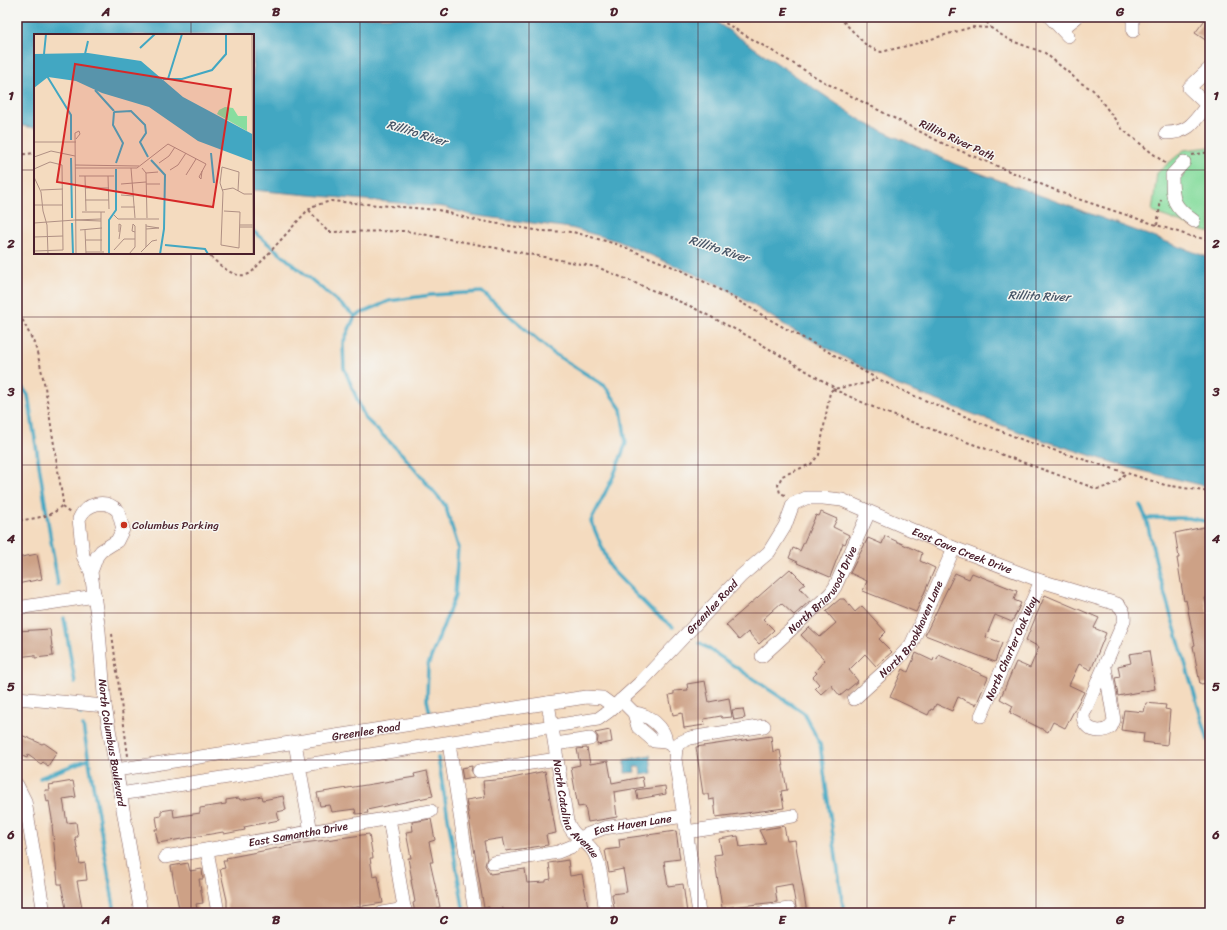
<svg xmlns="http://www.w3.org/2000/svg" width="1227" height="930" font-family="Sriracha,sans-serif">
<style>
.green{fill:#88dd9f;stroke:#697e65}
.water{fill:#42a7c2;stroke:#466376}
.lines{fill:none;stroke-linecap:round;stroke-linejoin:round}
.stream{stroke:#42a7c2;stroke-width:3.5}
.building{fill:#cda186}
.minor-casing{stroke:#86615f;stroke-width:14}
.path{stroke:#86615f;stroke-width:2;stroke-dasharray:3 3;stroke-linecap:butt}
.minor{stroke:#fff;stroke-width:13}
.grid{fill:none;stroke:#4a1f2b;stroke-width:1;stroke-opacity:0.55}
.poi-dot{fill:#c8321e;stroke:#f6f6f2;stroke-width:1.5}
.labels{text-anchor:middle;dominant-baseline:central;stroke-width:3;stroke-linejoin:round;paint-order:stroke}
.street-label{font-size:11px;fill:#4a1f2b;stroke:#f6f6f2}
.poi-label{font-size:11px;fill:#4a1f2b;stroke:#f6f6f2;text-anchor:start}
.water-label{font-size:12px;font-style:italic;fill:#475567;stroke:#f6f6f2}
.inset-river{fill:none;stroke:#42a7c2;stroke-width:2}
.inset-road{fill:none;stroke:#b09084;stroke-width:1}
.view{fill:#d62828;fill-opacity:0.15;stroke:#d62828;stroke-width:2}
.inset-edge{fill:none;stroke:#4a1f2b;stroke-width:2}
.neatline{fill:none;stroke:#4a1f2b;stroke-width:1.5}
.grid-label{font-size:13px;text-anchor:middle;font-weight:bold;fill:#4a1f2b}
</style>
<rect width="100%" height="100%" fill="#f6f6f2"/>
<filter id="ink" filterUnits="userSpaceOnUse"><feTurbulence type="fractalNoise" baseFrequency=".025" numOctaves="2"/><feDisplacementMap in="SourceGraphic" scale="8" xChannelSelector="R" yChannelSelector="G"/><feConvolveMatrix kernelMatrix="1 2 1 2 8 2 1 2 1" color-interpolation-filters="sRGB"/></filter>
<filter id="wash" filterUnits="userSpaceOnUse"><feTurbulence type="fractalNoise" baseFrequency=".012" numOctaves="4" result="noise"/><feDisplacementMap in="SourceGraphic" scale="16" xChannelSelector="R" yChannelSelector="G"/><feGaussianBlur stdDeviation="0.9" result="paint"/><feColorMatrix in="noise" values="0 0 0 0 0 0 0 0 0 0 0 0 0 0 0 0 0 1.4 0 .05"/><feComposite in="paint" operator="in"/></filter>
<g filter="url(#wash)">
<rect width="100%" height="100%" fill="#f4dbbf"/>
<path class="green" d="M1210 147V233L1152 212 1157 173 1184 150Z"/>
<g class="water">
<path d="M17 17H709L865 123 955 164 1210 258V487L1130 468 1033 437 894 384 793 330 722 286 618 241 571 228 471 215 444 207 253 190V35H35V128L17 125Z"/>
<path d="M650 755 652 773 641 775 640 767H634L635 772 625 773V760Z"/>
</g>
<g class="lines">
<g class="stream">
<path d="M253 231 355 316"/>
<path d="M17 381 28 395 58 585"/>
<path d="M1140 505 1146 518H1188L1210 522"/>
<path d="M1146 518 1159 575 1208 740"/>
<path d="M64 618 75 683"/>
<path d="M700 643 804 713 820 744 844 913"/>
<path d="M80 713 81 714"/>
<path d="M430 713 427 700 428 665 455 596 458 546 445 505 402 454 365 418 344 368 343 343 355 316 389 301 431 295 482 292 553 353 605 386 621 409 626 443 613 477 591 521 611 569 651 610 673 627"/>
<path d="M83 726 115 913"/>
<path d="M438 758 464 913"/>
<path d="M40 778 89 759"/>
</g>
</g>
<g id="blocks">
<g class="building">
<path d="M1207 17H1210V43L1195 33Z"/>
<path d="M821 512 837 519 833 527 849 535 845 544 843 543 830 577 797 563 798 562 789 558 793 548 800 551 816 515 819 516Z"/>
<path d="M1204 527 1206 552H1208L1210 564V597L1205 598 1210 626V683L1200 684 1193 646 1195 645 1186 600 1184 601 1177 558H1179L1175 533Z"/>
<path d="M885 536 922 553 920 561 935 568 916 612 863 591 867 581 850 573 868 538 882 544Z"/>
<path d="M37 554 42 579 17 584V558Z"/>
<path d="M790 569 805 584 800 588 811 600 794 615 781 603 763 619 774 630 759 644 748 632 739 640 726 625Z"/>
<path d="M955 573 969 579 972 573 1017 591 1014 600 1021 603 1012 622 995 615 986 637 1002 643 995 662 925 635Z"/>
<path d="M1045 595 1099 618 1094 628 1106 633 1091 670 1079 664 1069 685 1084 692 1065 728 1053 722 1048 732 1010 713 1013 706 1000 699 1016 662 1030 668 1039 647 1026 640Z"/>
<path d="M840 599H844L855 612 862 606 886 632 879 639 892 652 876 666 865 654 849 670 858 681 840 696 831 685 821 694 815 688 819 684 813 677 817 673 815 671 825 660 801 635 809 627 820 637 836 623 826 611Z"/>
<path d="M50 629 53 656 35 658V655L17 657V631Z"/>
<path d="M1149 651 1155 689 1118 696 1115 678 1120 677 1118 666 1131 663 1129 654Z"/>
<path d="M916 653 933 661 934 658 937 659 939 655 988 677 976 705 958 697 952 711 936 704 933 710 931 709 928 715 890 697 903 669 908 672Z"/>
<path d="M705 681 709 702 729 698 732 717 722 718 721 716 704 719 705 725 684 728 682 713 673 715 669 695 674 694V691L688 690 687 684Z"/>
<path d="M1146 703 1166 705 1165 709 1170 710 1167 745 1143 742 1144 733 1121 730 1124 710 1144 712Z"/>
<path d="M743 709 745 718 734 720 732 710Z"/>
<path d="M610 730 612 742 597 745 598 737 595 733Z"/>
<path d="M19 734 42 744 44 743 57 752 48 766 43 762 41 764 28 755 27 758 17 754V739Z"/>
<path d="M771 736 773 752 780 750 787 790 781 791 784 808 716 817 714 799 709 800 708 794H703L696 747Z"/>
<path d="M587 748 590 764 608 761 612 783 642 777 644 787 614 792 617 817 588 822 585 806 578 807 571 767 580 765 577 749Z"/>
<path d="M472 766 471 772 474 777 463 779 461 768Z"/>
<path d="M427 771 433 796 367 810 368 813 356 814 355 809 332 812 330 805 320 806 317 793 415 777 414 774Z"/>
<path d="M545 771 556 833 546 835 548 845 506 851 503 838 484 841 487 858 485 865 490 874 525 869 527 883 546 882V880L551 879 549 863 568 860 570 876 582 874 589 913H503V908L489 910V907L484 908 466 800 485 797 483 781 508 779Z"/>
<path d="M73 781 76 797 63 799 67 823 76 822 78 837H75L80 864 85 863 87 880 77 881 83 913H67L61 884H58L52 825H53L49 801 47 802 45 790H50L49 785Z"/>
<path d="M665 786 666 794 638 799 636 790Z"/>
<path d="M262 796 263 800 283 796 286 810 277 812 279 820 244 827 245 830 224 834 223 832 158 843 155 829H158L156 817 161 816V811L173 809 174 817 200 813V808L226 804V800L239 798 240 800Z"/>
<path d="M431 819 435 840 429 842 433 862H430L440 907 436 908 437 913H415L413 903 415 902 411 880H412L408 858H411L406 832 413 831 412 822Z"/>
<path d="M784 826 787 841 795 840 807 913H797L792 884 775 887 777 902 722 908 714 855 722 854 719 839 738 836 740 847 766 844 759 830Z"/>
<path d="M676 831 680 859 664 861 668 886 683 884 687 913H615L612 894 627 892 624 874 623 869 609 872 605 850 620 848 619 839Z"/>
<path d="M369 834 373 858H370L373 877 378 876 383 903 337 910V912L329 913H227V900L220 869 225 868 223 861H227L226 858 304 843Z"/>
<path d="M188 863 190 871 202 869 203 879H199L203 903 196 904 198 913H180L174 884 171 866Z"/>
</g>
</g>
</g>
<g filter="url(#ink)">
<use href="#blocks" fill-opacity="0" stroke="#86615f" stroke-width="1"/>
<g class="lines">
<defs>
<g id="minor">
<path d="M1050 17 1068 36"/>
<path d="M1131 17 1133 19V31"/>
<path d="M1062 29 1077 17"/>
<path d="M1166 133C1189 133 1194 122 1207 105L1189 88 1210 68"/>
<path d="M1184 162 1172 175C1172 201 1173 206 1194 221"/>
<path id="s1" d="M91 572 83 556 79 519C86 503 105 498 118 511L123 529 117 541 101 551 97 556 91 572 99 631 105 706 141 913"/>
<path d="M17 608 95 596"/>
<path id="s2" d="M762 656 830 594 835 587 869 512"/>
<path d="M17 698 105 706"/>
<path id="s3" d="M854 699 897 660 911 645 954 548"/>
<path d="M621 700 634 713 638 727 654 741 666 742 676 748 675 759 699 913"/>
<path id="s4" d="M548 703 567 821C573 838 584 838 593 851 602 864 603 897 606 913"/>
<path d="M634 713C648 714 665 727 666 742"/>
<path id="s5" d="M981 716 1041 581"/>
<path d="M295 743 311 832"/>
<path d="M449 743 475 913"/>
<path d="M555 744 590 739"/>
<path d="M676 748 679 743 690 738 764 726"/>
<path id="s6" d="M116 770 586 697 602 698 613 706"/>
<path d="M479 771 557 759"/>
<path d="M17 785 25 801 44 913"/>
<path id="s7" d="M120 794 598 719 609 711 641 682 741 576 769 552 785 526 793 504 806 498H823L842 500 954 548 1041 581 1117 604C1123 609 1125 613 1124 621L1083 715C1083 730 1099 735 1111 727L1114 720 1105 667"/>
<path d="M389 818 405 913"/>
<path d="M686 832 793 816"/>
<path d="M207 850 218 913"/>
<path id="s8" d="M165 857 431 811"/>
<path id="s9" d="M493 863 558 852 573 846 586 835 604 828 684 816"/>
<path d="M382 913 405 909"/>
<path d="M761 913 789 909"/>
</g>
</defs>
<use href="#minor" class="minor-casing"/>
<g class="path">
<path d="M715 17 826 83 946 145 1072 197 1190 236 1210 240"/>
<path d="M839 17 867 46 881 52 911 45 972 27 991 28 1009 40 1045 53 1081 83 1093 90 1123 130 1166 164"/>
<path d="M983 17 991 28"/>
<path d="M17 155 35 153"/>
<path d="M1192 155 1210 152"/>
<path d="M309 210 328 232 406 231 597 267 690 306 746 335 835 388"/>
<path d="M1157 225 1161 200"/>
<path d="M206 253C218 263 235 282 251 273L306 212 313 206 331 201 438 210 470 219 541 231 573 232 616 244 683 271 720 290 774 322 876 378 912 395 1028 442 1165 485 1210 492"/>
<path d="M17 309 35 345 40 364 45 387 63 502C57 518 32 518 17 521"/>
<path d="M833 389 884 412 1097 489C1110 486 1119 483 1126 472"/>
<path d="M785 495 780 493 778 485 782 476 811 464 819 455 830 392 833 389 869 383 876 378"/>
<path d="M62 507 70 513"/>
<path d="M112 634 128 756"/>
</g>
<use href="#minor" class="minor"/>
</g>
</g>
<path class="grid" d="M191 17V35M360 17V913M529 17V913M698 17V913M867 17V913M1036 17V913M17 170H35M253 170H1210M191 253V913M17 317H1210M17 465H1210M17 613H1210M17 760H1210"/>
<circle class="poi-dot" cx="124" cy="525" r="4"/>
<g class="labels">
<g class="street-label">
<text transform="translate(957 140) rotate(25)">Rillito River Path</text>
<text stroke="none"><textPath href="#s7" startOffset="958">East Cave Creek Drive</textPath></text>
<text stroke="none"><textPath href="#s2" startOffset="91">North Briarwood Drive</textPath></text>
<text stroke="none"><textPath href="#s7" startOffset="644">Greenlee Road</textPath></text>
<text stroke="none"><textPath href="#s3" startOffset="92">North Brookhaven Lane</textPath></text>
<text stroke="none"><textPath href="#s5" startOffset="74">North Charter Oak Way</textPath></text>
<text stroke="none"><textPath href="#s6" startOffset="253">Greenlee Road</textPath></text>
<text stroke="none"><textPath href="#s1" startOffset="349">North Columbus Boulevard</textPath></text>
<text stroke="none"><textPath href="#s4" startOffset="112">North Catalina Avenue</textPath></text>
<text stroke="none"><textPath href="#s9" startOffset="147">East Haven Lane</textPath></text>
<text stroke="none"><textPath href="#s8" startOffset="135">East Samantha Drive</textPath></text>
</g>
<g class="poi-label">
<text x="132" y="525">Columbus Parking</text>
</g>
<g class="water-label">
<text transform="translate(417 133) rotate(17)">Rillito River</text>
<text transform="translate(719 249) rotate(18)">Rillito River</text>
<text transform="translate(1039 296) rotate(2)">Rillito River</text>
</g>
</g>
<g transform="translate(34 34)">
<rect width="220" height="220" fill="#f4dbbf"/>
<path d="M191 73 199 74 204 82H213V97L183 80 185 76Z" fill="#88dd9f"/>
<path d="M54 19 107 27 149 63 220 101V128L164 107 115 73 68 59 42 47 14 43 0 54V20Z" fill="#42a7c2"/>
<path class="inset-river" d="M106 14 121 0M10 20 12 0M51 20 54 7M13 42 37 81V106M129 45H148L178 36 192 20V0M134 45 148 0M61 56 80 77M80 78 97 77 111 91 112 99 106 108 114 123M80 78 79 91 89 109 82 129M177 119 180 149M37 124 38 184M117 126 131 141 130 195 126 220M38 189 39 220M131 211 171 215 174 220M75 220V186L82 176V135"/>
<path class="inset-road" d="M218 0 219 220M220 38V59M42 105 46 100 45 97 41 99 42 220M0 108H42M0 123 17 117 41 122M125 129 135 122 141 113M41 131 105 132M41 134H103L134 110 172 130 165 143 167 145 168 137M97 134 101 184M108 134 112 139 113 184M0 135 16 128 28 131 29 216M136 136 144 131 152 119M112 139 124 138M152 141 162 125M45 142H80M51 142 52 177M74 142 75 175M0 143 7 158 9 177 13 191 14 220M87 150 112 148M112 150H126M51 154H75M7 156 29 155M188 156 199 154 210 160H218M87 161 100 162M51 166H75M0 171H29M87 173H101M190 177 206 178 205 214 187 211 189 158 186 149 188 133 205 138 204 157M48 178H71M67 178V217M80 181 84 185H125M67 185 41 186 67 187M0 189 41 186M206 191H219M206 193H219M112 195 125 194 112 192M46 196 68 194M51 196 52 220M0 203 29 202M85 205 87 191 85 190V198M52 206H68M112 213V190M80 216 90 205H101M0 217 29 216M52 218H70M107 218 118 207 123 206M95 220 101 213V192L99 190 98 197 101 198"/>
<path class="view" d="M41 30 197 55 179 173 23 148Z"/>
<rect width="220" height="220" class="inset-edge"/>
</g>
<rect width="1227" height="930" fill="none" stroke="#f6f6f2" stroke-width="44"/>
<rect x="22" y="22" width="1183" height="886" class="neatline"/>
<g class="grid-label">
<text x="106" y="16">A</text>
<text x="276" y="16">B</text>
<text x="444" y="16">C</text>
<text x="614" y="16">D</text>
<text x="782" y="16">E</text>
<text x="952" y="16">F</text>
<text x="1120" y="16">G</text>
<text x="11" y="100">1</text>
<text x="1216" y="100">1</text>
<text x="11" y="248">2</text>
<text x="1216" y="248">2</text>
<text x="11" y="396">3</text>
<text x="1216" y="396">3</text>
<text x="11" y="543">4</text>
<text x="1216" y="543">4</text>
<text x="11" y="691">5</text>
<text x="1216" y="691">5</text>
<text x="11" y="839">6</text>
<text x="1216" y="839">6</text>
<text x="106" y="924">A</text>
<text x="276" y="924">B</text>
<text x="444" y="924">C</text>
<text x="614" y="924">D</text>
<text x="782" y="924">E</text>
<text x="952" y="924">F</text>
<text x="1120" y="924">G</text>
</g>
</svg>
